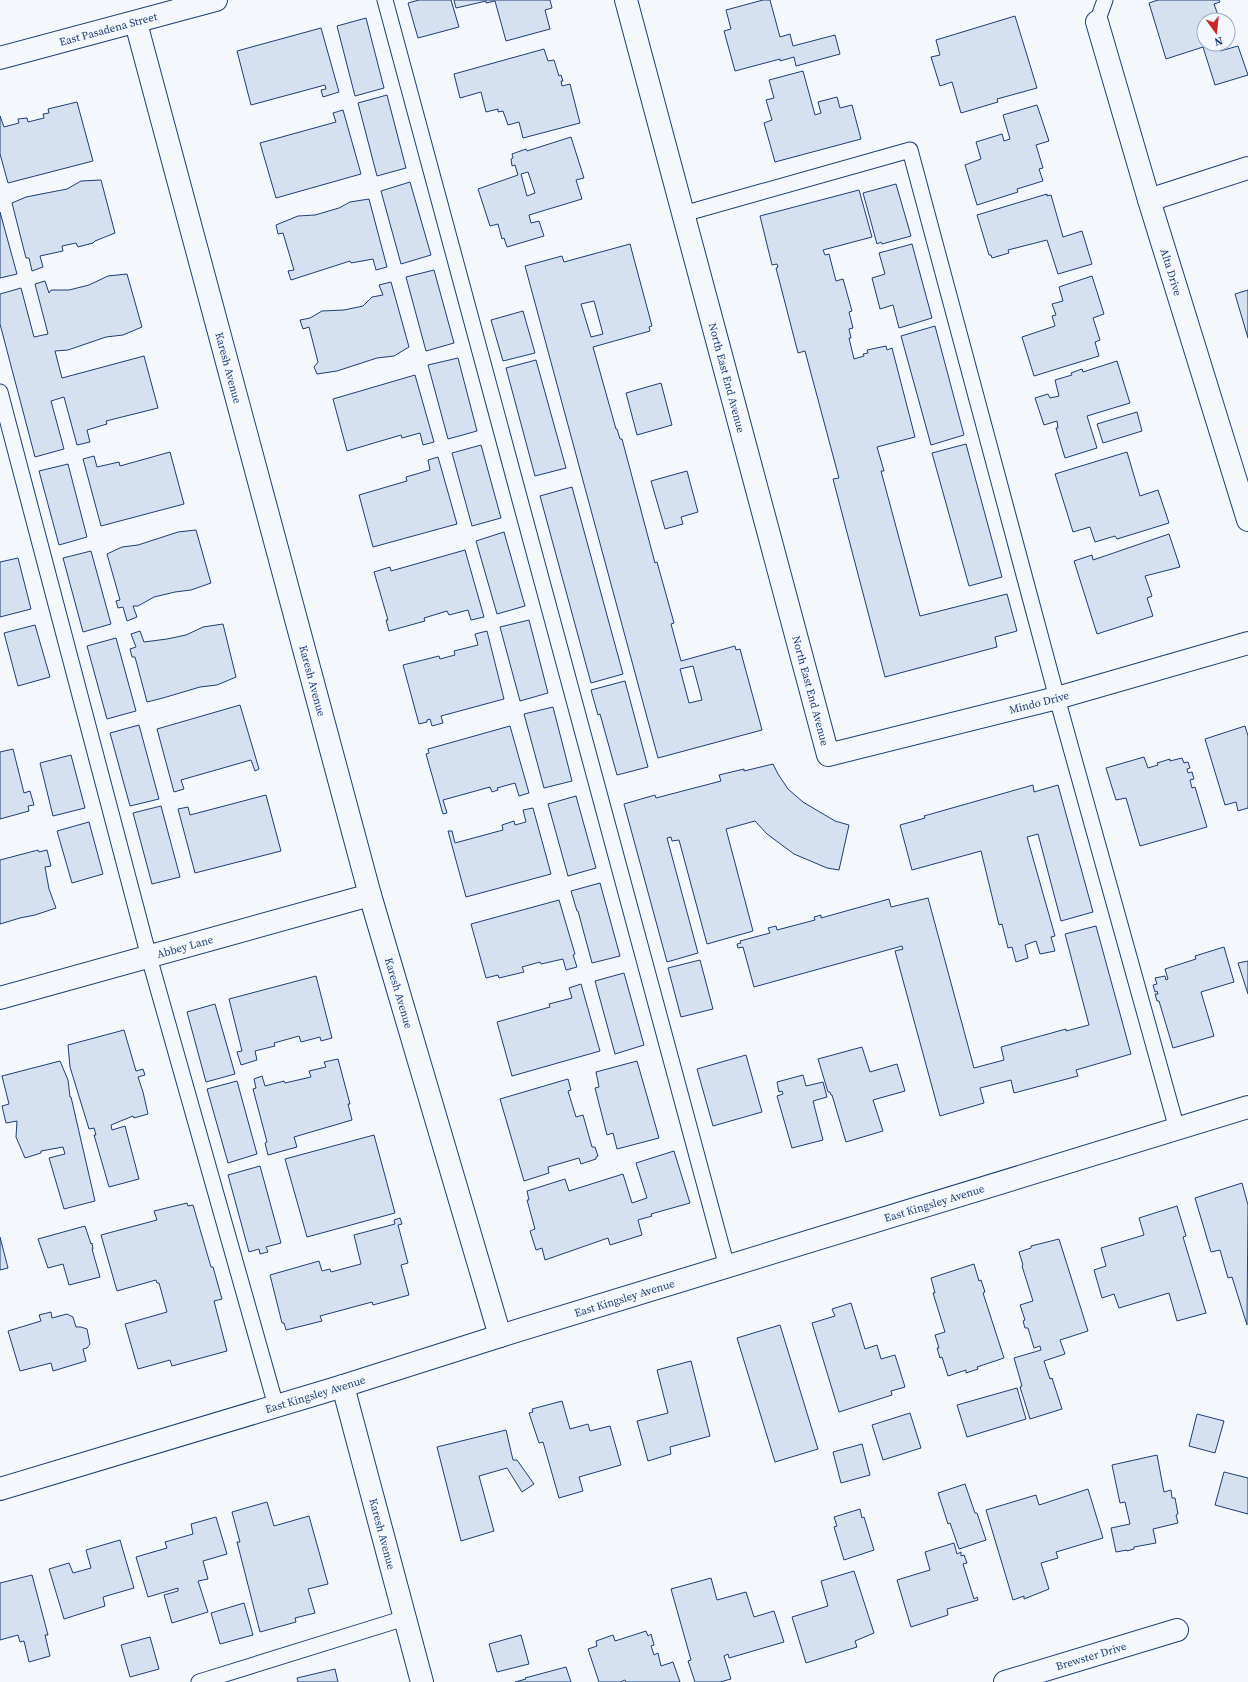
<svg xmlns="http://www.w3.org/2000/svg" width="1248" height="1682" font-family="'Source Serif 4',serif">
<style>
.building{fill:#d5e0f0;stroke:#1d3f73;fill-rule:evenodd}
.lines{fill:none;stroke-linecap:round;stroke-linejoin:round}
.lane-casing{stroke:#1d3f73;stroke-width:17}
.street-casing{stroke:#1d3f73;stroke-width:24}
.secondary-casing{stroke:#1d3f73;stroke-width:24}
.lane{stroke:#f4f7fb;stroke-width:15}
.street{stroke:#f4f7fb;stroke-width:22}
.secondary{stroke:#f4f7fb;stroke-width:22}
.labels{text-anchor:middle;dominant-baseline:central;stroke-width:3;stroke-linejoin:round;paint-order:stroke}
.street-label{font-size:11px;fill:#1d3f73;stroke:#f4f7fb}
</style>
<rect width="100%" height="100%" fill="#f4f7fb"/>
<g class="building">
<path d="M419 0H451L459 27 418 38 408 3Z"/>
<path d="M454 0H550L552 8 545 10 550 29 506 41 495 1 486 3V1L456 8Z"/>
<path d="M763 0H770L780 37 790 34 793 46 835 35 840 54 796 66 794 57 780 61V59L735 71 724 31 731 29 726 10Z"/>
<path d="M1158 0H1219L1220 2 1214 4 1219 18 1218 20H1204V44H1218L1220 51 1238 46 1248 75 1215 85 1203 47 1166 59 1149 3Z"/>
<path d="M1015 16 1037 88 997 99 998 102 961 113 952 82 940 86 931 57 940 55 936 40Z"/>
<path d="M366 18 384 88 355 96 337 26Z"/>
<path d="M321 28 339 92 323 97 321 90 326 89 325 85 251 105 237 51Z"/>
<path d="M544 49 548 61 554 60 559 76 561 75 563 81H561L562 86 570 84 580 123 523 138 519 122 508 125 503 111 498 112V109L486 112 481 92 460 98 454 74Z"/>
<path d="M803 71 815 115 821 113 818 102 837 97 840 108 852 105 861 139 775 162 764 123 772 120 766 100 774 98 769 80Z"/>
<path d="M387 95 406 168 377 176 358 103Z"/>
<path d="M77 102 93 161 8 183 0 154V116L4 127 19 123 18 119 27 118 28 122 44 118 43 114 49 113 48 109Z"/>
<path d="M1037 105 1049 141 1036 145 1043 168 1039 169 1043 181 1017 189 1018 192 977 205 965 165 981 159 976 142 1002 134 1004 141 1010 139 1003 115Z"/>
<path d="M343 110 361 174 276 198 260 143 336 122 333 113Z"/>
<path d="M571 137 584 178 576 180 582 199 529 215 531 223 539 221 544 236 507 247 504 238 502 239 498 224 490 226 478 189 518 175 515 165 512 166 511 159 513 158 512 154 526 149 527 151ZM528 172 535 193 527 196 521 174Z"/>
<path d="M101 180 115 233 95 241 93 243 78 247 76 243 62 246 63 251 40 256 43 267 32 271 29 258H26L12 203 26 197 67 189 81 181Z"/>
<path d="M410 182 431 255 401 264 381 191Z"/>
<path d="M896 184 911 236 882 244 881 242 877 244 863 193Z"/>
<path d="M859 190 872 237 823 250 825 255 829 254 836 281 843 279 852 311 849 312 853 328 849 329 851 338H849L854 359 864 356 863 354 868 353 867 350 886 346 887 350 892 348 915 437 877 447 884 471H881L920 616 1007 594 1017 631 995 637 997 647 885 677 833 479 839 478 805 351 798 353 776 268 778 267 777 264 772 265 760 216Z"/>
<path d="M1047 194V196L1051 195 1063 237 1082 231 1092 264 1058 274 1047 240 1008 250 1009 253 992 258 991 255H989L977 215Z"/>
<path d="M369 199 387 267 376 270 373 259 351 263 350 261 291 280 288 271 294 270 283 233 278 234 276 225 298 216 315 215 339 208 350 202Z"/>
<path d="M0 212 17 274 0 278Z"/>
<path d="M630 244 652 326 649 327 650 331 593 347 616 429H617L620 439H622L655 563 657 562 674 623 671 624 681 661 735 646 736 650 740 649 762 730 658 758 525 266 562 256 564 262ZM594 301 603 334 591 337 581 304ZM693 666 702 700 689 703 680 669Z"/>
<path d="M912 244 932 318 899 328 893 305 880 309 872 278 885 274 879 253Z"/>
<path d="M434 270 454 343 426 351 406 277Z"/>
<path d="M127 274 142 327 123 335 106 337 68 350 55 351 62 378 144 356 158 408 106 421 107 424 87 430 90 442 77 445 64 397 51 401 64 449 35 457 0 324V294L21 288 34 337 48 334 35 284 45 281 49 293 51 290H69L89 285 108 276Z"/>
<path d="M1092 276 1104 314 1093 318 1100 340 1095 342 1099 356 1034 376 1022 337 1055 326 1052 316 1056 315 1052 304 1063 301 1059 287Z"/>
<path d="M391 282 409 347 394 356 377 358 337 371 317 374 314 367 318 362 309 327 303 329 300 320 310 318 322 311 344 310 363 306 372 297 383 295 379 285Z"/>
<path d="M1248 290V338L1235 294Z"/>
<path d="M523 311 535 353 503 361 491 320Z"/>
<path d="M935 326 964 435 931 445 901 336Z"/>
<path d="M458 358 477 431 448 439 428 365Z"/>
<path d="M536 360 566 468 535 476 506 368Z"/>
<path d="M1117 361 1130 403 1087 416 1097 448 1065 458 1056 428H1058L1057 421 1044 425 1035 398 1048 394 1050 398 1059 396 1055 380 1072 375 1071 373 1082 369 1083 372Z"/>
<path d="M415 375 434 442 423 445 420 433 402 438 401 435 347 451 333 399Z"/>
<path d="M661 383 672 425 637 435 626 393Z"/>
<path d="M1137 412 1142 431 1103 443 1097 424Z"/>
<path d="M966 444 1002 577 969 586 932 453Z"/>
<path d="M481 445 501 518 472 526 452 453Z"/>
<path d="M170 452 184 504 101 526 83 459 94 456 97 467 119 462 120 466Z"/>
<path d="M1127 452 1140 496 1158 490 1169 523 1117 539 1115 536 1095 542 1090 527 1073 532 1055 474Z"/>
<path d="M438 457 457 524 373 547 359 495 407 481 406 477 430 470 428 460Z"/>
<path d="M68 464 87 537 59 545 39 471Z"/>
<path d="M687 471 698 512 681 517 683 524 665 529 651 481Z"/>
<path d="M572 487 623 674 591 683 540 496Z"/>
<path d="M196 530 211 583 191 590 175 592 154 597 138 606H133L137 617 127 621 123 607 118 608 116 601 120 600 107 554 122 547 138 545 178 532Z"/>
<path d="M504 532 525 606 497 614 476 541Z"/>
<path d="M1169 534 1180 567 1145 576 1152 596 1147 598 1153 616 1097 634 1074 561 1092 555 1093 560Z"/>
<path d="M465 550 484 617 471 620 468 610 449 615 447 611 424 618 425 621 389 631 386 620H388L374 572 390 567 391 571Z"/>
<path d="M91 551 111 624 83 632 63 558Z"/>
<path d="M18 558 31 609 0 617V562Z"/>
<path d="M529 620 548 693 520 701 500 627Z"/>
<path d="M223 624 236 677 217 685 200 687 163 698 147 702 135 657H132L130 649 136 647 131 634 140 631 144 642 167 639 186 635 203 627Z"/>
<path d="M35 625 50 677 18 686 4 633Z"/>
<path d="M487 631 504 699 441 716 443 723 432 726 430 719 427 720V722L419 724 403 665 439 656 440 659 455 655 454 651 478 645 475 634Z"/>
<path d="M116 638 136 711 107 719 87 646Z"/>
<path d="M625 681 648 767 617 775 600 714 598 715 591 690Z"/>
<path d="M240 705 259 769 255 771 251 760 181 780 184 789 174 792 157 729Z"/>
<path d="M553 707 572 781 544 788 524 714Z"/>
<path d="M139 725 159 799 130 806 110 733Z"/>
<path d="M510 726 529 793 519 796 515 783 497 788 498 790 492 792 490 787 443 800 447 813 443 814 426 754 429 753 428 749Z"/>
<path d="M1245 726 1248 736V808L1238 811 1236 802 1225 805 1205 739Z"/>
<path d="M13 749 24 793 30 791 34 805 28 806 29 811 0 819V752Z"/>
<path d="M71 755 85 808 53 816 40 763Z"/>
<path d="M1144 757 1148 768 1158 765 1157 763 1170 759V761L1182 758 1184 763 1188 762 1190 768 1187 769 1188 773 1192 772 1194 779 1190 780 1192 788 1195 787 1207 827 1140 846 1126 798 1116 800 1106 768Z"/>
<path d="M773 764 778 774 788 789 803 802 835 821 849 825 839 870 827 868 794 854 767 834 755 821 726 829 753 931 707 944 679 840 672 841 671 837 667 838 698 953 667 962 624 804 655 795 656 798 721 781 719 775 744 769V771Z"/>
<path d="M1033 785 1034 792 1058 785 1093 912 1061 921 1038 834 1027 837 1055 936 1051 937 1055 951 1040 954 1036 941 1025 945 1028 958 1016 962 1012 947 1008 948 1002 924 999 925 981 851 912 870 900 825 925 818 924 816Z"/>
<path d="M266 795 281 851 195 873 178 809 188 807 190 815Z"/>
<path d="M576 796 596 868 568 876 548 804Z"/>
<path d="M161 806 180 877 152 884 133 813Z"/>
<path d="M533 808 551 874 466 897 448 831H452L455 843 503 830 502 825 514 821 515 825 526 822 523 810Z"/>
<path d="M89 822 103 874 72 883 57 831Z"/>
<path d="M38 850 39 852 47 850 51 866 45 867 49 889 56 908 35 915 20 918 0 924V860Z"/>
<path d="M600 883 620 956 592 963 578 911H577L571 891Z"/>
<path d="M928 898 974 1068 1004 1060 1001 1047 1066 1029V1031L1089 1025 1065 934 1096 926 1131 1054 1076 1070 1078 1076 1014 1093 1011 1080 980 1088 984 1103 940 1116 895 951 903 949 902 946 754 987 743 947 738 948 737 944 741 943 740 941 770 933 768 928 776 926 777 930 815 920 814 917 821 915V918L889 899 891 907Z"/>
<path d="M559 900 575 954 573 955 577 967 566 970 563 959 541 964 540 962 522 967 524 972 499 978 498 975 486 978 471 924Z"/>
<path d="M1224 947 1234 982 1201 992 1214 1036 1173 1048 1159 1001H1157L1155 994H1158L1157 991 1155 992 1153 985 1157 984 1155 978 1165 976 1166 980 1168 979 1165 969 1196 959 1195 956Z"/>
<path d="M700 960 713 1009 681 1017 668 968Z"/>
<path d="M1248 961V994L1238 963Z"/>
<path d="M624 973 644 1045 615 1054 595 981Z"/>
<path d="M316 976 332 1038 321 1041 320 1037 301 1042 299 1036 274 1043 275 1046 255 1051 257 1060 241 1065 237 1052 242 1051 229 999Z"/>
<path d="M581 984 600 1051 512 1076 497 1022 550 1007 549 1004 572 998 569 988Z"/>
<path d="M215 1004 235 1074 206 1082 187 1012Z"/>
<path d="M124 1030 136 1071 143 1069 145 1075 138 1077 143 1092 148 1114 134 1118 133 1116 111 1125 112 1130 125 1126 139 1179 109 1187 94 1135H96L94 1128 89 1129 70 1067 68 1045Z"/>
<path d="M862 1047 870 1072 897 1064 905 1091 873 1100 883 1131 846 1142 832 1095H831L830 1092H828L818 1059Z"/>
<path d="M746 1055 762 1112 713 1126 697 1069Z"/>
<path d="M338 1059 350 1104H348L352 1120 294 1137 297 1147 268 1155 265 1143 267 1142 253 1089 256 1088 254 1079 262 1076 265 1086 284 1081 285 1083 311 1077 309 1071 326 1067 324 1062Z"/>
<path d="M60 1061 68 1080 70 1097H71L95 1201 64 1209 49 1158 65 1154 63 1147 41 1151V1153L25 1158 16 1137 17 1121 6 1123 2 1106 9 1104 2 1076Z"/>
<path d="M637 1061 659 1138 617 1149 613 1133 607 1135 595 1088 599 1087 596 1072Z"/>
<path d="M803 1075 806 1086 823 1082 827 1097 813 1101 823 1140 792 1148 777 1096 783 1094 782 1091 779 1092 777 1082Z"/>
<path d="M568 1079 571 1090 568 1091 576 1117 583 1115 592 1147H595L598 1156 596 1157V1159L581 1164 579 1158 548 1167 549 1173 524 1181 500 1099Z"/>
<path d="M237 1081 257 1154 228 1163 207 1089Z"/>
<path d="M374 1135 395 1213 307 1237 285 1159Z"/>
<path d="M674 1151 690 1203 651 1214 652 1216 638 1220 642 1235 610 1245 608 1238 545 1260 542 1248 536 1250 530 1231 535 1229 527 1200H529L527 1191 565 1179 569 1191 623 1174 632 1203 647 1198 636 1163Z"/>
<path d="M260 1166 281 1243 266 1247 268 1252 260 1254 259 1249 249 1252 228 1175Z"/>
<path d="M1242 1183 1248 1205 1247 1325 1232 1277 1228 1278 1220 1250 1211 1252 1195 1198Z"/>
<path d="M187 1203 188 1206 193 1205 211 1267H213L222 1299 214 1301 227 1351 172 1366 170 1360 138 1369 125 1324 167 1312 159 1283H157L156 1280 117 1291 101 1235 157 1220 154 1211Z"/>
<path d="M1177 1206 1186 1236 1183 1237 1206 1313 1177 1321 1169 1293 1119 1308 1114 1294 1102 1298 1094 1270 1106 1266 1101 1248 1144 1235 1139 1218Z"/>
<path d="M400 1218 402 1224 398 1225 408 1263 401 1265 409 1295 373 1305 372 1302 320 1316 322 1321 286 1330 284 1323H282L270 1275 319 1261 322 1271 330 1269 331 1272 361 1264 354 1235 395 1224 394 1220Z"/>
<path d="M85 1226 91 1244 92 1243 93 1249H92L100 1277 69 1285 63 1264 48 1268 38 1239Z"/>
<path d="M0 1237 8 1268 0 1270Z"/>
<path d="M1059 1239 1088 1331 1060 1340 1065 1354 1044 1361 1050 1379 1052 1378 1062 1409 1030 1419 1020 1387 1022 1386 1014 1358 1041 1350 1040 1346 1034 1348 1028 1328H1025L1023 1321 1025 1320 1020 1305 1033 1301 1022 1266 1023 1265 1019 1252 1031 1248V1246Z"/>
<path d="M974 1264 979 1281 981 1280 985 1292 983 1293 1004 1358 977 1367 978 1369 966 1373V1370L948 1376 942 1357 940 1358 937 1348H939L935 1335 945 1332 933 1293H935L931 1278Z"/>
<path d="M851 1303 865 1349 877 1345 881 1359 895 1355 905 1387 891 1391 892 1395 839 1412 812 1323 835 1316 832 1309Z"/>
<path d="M51 1312 52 1318 67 1314 73 1317 76 1327H81L87 1329 90 1344 87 1348 83 1349 86 1361 53 1371 51 1363 20 1371 8 1331 41 1321 39 1315Z"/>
<path d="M780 1325 818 1449 775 1462 737 1338Z"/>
<path d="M691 1361 710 1436 670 1447 671 1454 648 1461 637 1421 668 1413 657 1370Z"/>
<path d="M1017 1388 1026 1419 967 1437 957 1405Z"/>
<path d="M562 1401 570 1429 588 1424 590 1431 610 1426 621 1465 579 1477 583 1491 559 1498 543 1442 539 1443 529 1413 533 1412 532 1409Z"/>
<path d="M910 1413 921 1448 883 1460 872 1425Z"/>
<path d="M1197 1414 1224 1421 1215 1453 1189 1446Z"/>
<path d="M506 1430 513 1460H517L534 1484 522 1492 507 1468 479 1476 494 1531 461 1541 437 1447Z"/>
<path d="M862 1444 870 1475 841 1483 833 1452Z"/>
<path d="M1157 1455 1164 1492 1171 1490 1172 1498H1175L1178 1514 1176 1515 1178 1523 1153 1529 1156 1543 1134 1547V1549L1127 1551V1550L1116 1552 1111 1528 1130 1524 1125 1502 1120 1503 1112 1465Z"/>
<path d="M1224 1472 1248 1478V1514L1215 1505Z"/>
<path d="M965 1484 975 1513H977L986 1540 959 1549 950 1523 948 1524 938 1493Z"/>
<path d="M1088 1489 1103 1538 1056 1552 1058 1558 1041 1563 1049 1589 1024 1599V1596L1013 1600 986 1510 1036 1495 1039 1505Z"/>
<path d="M267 1502 274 1526 309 1516 328 1584 308 1589 315 1613 295 1618 296 1622 260 1632 237 1542H240L232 1512Z"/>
<path d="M860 1509 862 1518 864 1517 874 1550 844 1560 834 1527 837 1526 834 1517Z"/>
<path d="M216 1517 227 1554 203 1561 208 1579 198 1581 208 1612 172 1623 164 1595 178 1591V1588L148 1597 136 1557 167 1548 165 1542 193 1534 191 1524Z"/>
<path d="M120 1540 134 1588 103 1597 105 1606 64 1619 49 1569 69 1563 73 1573 91 1568 86 1550Z"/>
<path d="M954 1543 957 1554 961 1552V1556L964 1555 967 1563 963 1564 974 1599 977 1597 978 1600 947 1609 948 1615 911 1627 897 1580 930 1570 925 1552Z"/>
<path d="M854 1571 874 1633 855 1641 857 1647 806 1663 792 1617 828 1606 821 1581Z"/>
<path d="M32 1575 48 1635H45L50 1656 29 1662 24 1641 20 1642 18 1635 0 1640V1583Z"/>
<path d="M711 1578 717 1600 746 1592 754 1617 774 1611 784 1642 729 1658 728 1654 724 1656 731 1679 720 1682H695L688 1661 691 1660 671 1589Z"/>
<path d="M244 1603 253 1635 220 1644 211 1613Z"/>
<path d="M646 1631 648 1636 651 1634 654 1645 651 1646 654 1655 658 1653 661 1666 673 1662 680 1682H626L625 1680 620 1682H599L588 1649 597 1646 596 1641 613 1635 615 1641Z"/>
<path d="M521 1635 529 1664 497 1672 489 1644Z"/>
<path d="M150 1637 159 1669 130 1677 121 1645Z"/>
<path d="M566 1667 571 1682H515L526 1679 525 1678Z"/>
<path d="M335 1669 338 1682H298L297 1678Z"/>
</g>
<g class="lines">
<defs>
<g id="lane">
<path d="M385 0 727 1267"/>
<path d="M1097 22 1105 0"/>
<path d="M683 214 910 150 1057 698 1177 1129"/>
<path d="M0 392 149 957 276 1406"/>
<path d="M199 1682 405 1618"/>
</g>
<g id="street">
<path id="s1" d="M626 0 828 755 1057 698 1248 643"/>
<path id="s2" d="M1097 22 1149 200 1248 520"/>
<path id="s3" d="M136 23 370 895 500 1336"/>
<path id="s4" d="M0 58 216 0"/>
<path d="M1149 200 1248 168"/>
<path id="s5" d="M0 998 370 895"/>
<path id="s6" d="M343 1386 422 1682"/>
<path id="s7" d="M1005 1682 1177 1630"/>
</g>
<g id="secondary">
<path id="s8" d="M0 1489 343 1386 500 1336 1248 1107"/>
</g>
</defs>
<use href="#lane" class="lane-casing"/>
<use href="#street" class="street-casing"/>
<use href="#secondary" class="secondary-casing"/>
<use href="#lane" class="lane"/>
<use href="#street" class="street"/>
<use href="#secondary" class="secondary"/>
</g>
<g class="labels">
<g class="street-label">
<text stroke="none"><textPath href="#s4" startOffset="112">East Pasadena Street</textPath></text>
<text stroke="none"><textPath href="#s2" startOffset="261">Alta Drive</textPath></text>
<text stroke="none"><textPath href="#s3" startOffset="357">Karesh Avenue</textPath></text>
<text stroke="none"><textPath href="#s1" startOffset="391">North East End Avenue</textPath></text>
<text stroke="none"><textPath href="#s3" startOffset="681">Karesh Avenue</textPath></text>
<text stroke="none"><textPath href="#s1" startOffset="715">North East End Avenue</textPath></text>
<text stroke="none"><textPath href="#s1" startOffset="999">Mindo Drive</textPath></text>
<text stroke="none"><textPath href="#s5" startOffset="192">Abbey Lane</textPath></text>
<text stroke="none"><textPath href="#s3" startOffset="1005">Karesh Avenue</textPath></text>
<text stroke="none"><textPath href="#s8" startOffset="977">East Kingsley Avenue</textPath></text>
<text stroke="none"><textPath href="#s8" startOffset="653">East Kingsley Avenue</textPath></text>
<text stroke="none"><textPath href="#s8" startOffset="329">East Kingsley Avenue</textPath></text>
<text stroke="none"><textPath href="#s6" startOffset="153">Karesh Avenue</textPath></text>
<text stroke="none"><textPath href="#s7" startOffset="90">Brewster Drive</textPath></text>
</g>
</g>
<g transform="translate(1216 32) rotate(165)"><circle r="19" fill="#f4f7fb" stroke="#9eadc5"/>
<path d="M0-3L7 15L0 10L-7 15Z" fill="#c62828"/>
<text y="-6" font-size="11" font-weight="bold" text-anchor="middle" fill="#1d3f73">N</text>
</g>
</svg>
